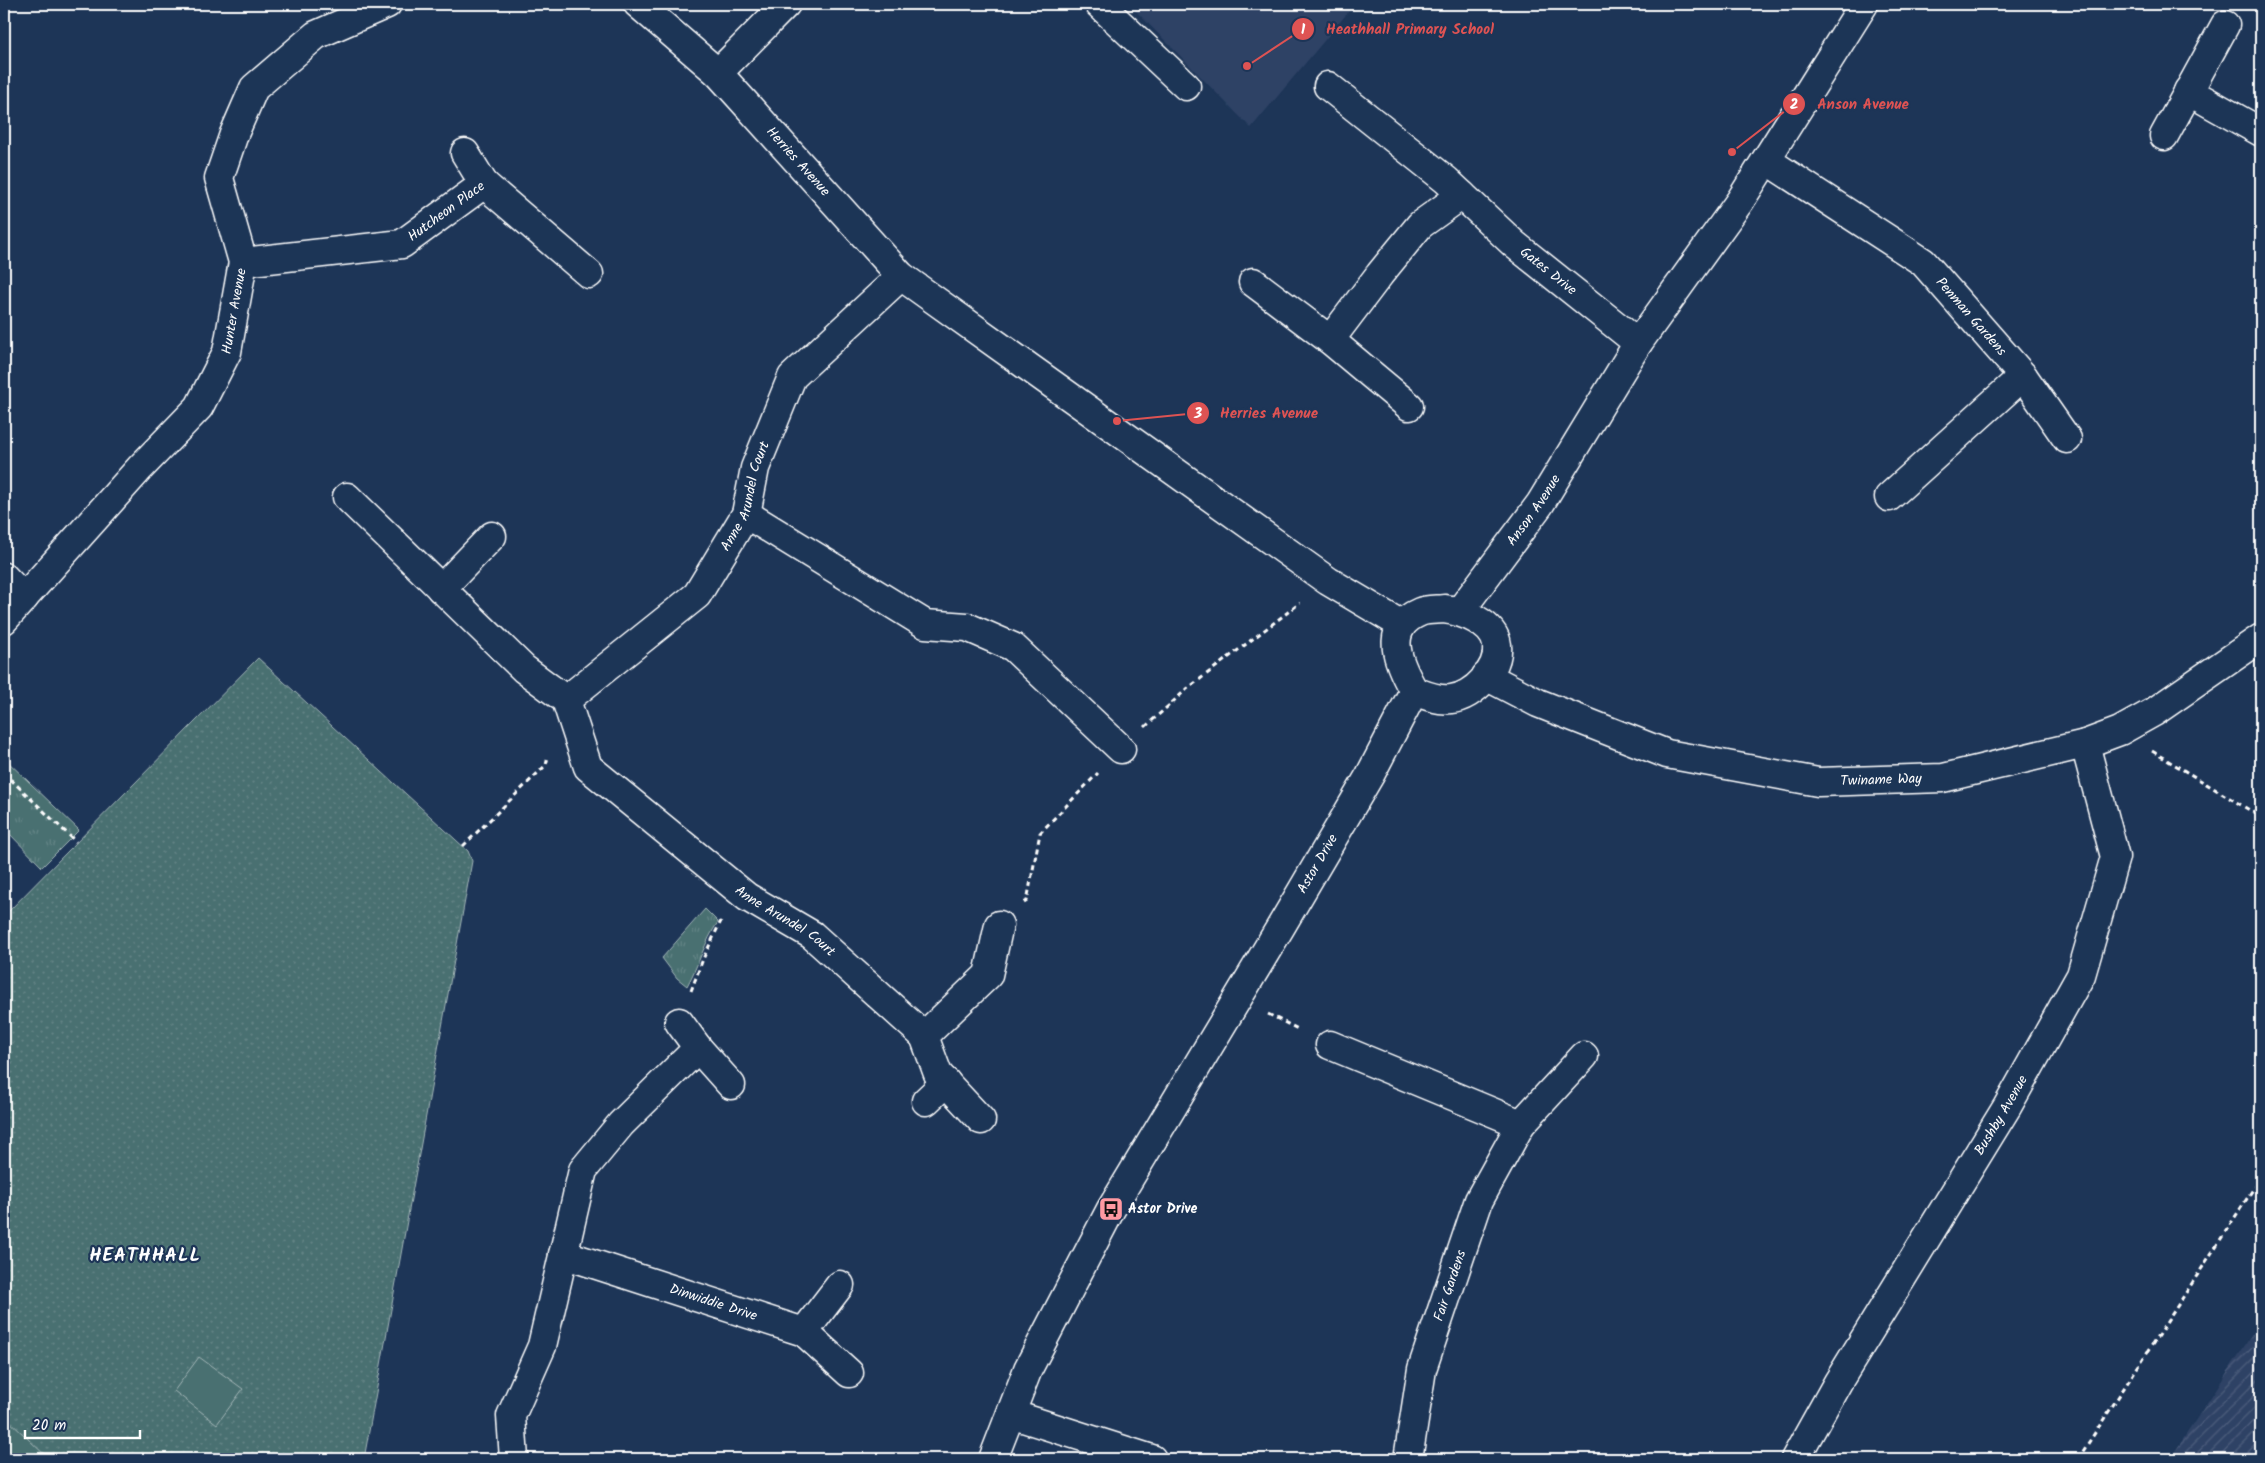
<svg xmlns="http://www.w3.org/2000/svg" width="2265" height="1463" font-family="Kalam,sans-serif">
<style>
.built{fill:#2e4265}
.industrial{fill:url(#industrial-furrows)}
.grass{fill:url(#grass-tufts);stroke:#a4b7b8}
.park{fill:url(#park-dots);stroke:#a4b7b8}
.pitch{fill:#496f71;stroke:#a4b7b8}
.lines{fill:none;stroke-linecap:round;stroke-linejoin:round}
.minor-casing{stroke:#fff;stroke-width:31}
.tertiary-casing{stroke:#fff;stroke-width:31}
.path{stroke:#fff;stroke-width:3;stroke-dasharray:5 4;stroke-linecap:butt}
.minor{stroke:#1d3557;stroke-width:28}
.tertiary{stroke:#1d3557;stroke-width:28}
.labels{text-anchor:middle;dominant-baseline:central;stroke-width:4.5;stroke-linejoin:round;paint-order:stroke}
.street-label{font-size:14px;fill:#fff;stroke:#1d3557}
.poi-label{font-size:14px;font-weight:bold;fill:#fff;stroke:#1d3557;text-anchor:start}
.district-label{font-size:19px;font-weight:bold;letter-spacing:1px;fill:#fff;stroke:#1d3557}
.leader{fill:none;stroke:#de5353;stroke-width:2}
.callout-dot{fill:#de5353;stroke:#1d3557;stroke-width:2}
.mark-label{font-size:15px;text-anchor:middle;font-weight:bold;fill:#fff}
.callout-label{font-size:15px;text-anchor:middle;font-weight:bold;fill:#de5353;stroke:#1d3557;stroke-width:4.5;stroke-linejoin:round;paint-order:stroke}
</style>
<defs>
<pattern id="industrial-furrows" width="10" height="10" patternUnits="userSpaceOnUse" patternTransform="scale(1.25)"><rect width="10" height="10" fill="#2e4265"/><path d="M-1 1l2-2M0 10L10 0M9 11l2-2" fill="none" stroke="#4d5e7c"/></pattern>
<pattern id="grass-tufts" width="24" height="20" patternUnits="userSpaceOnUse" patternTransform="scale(1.25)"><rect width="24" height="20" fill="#496f71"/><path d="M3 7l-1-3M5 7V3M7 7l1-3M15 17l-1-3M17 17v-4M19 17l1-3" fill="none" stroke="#648586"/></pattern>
<pattern id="park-dots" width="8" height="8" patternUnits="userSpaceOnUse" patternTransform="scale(1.25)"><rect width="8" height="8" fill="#496f71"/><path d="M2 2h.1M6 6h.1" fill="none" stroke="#648586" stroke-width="1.8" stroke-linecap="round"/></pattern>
</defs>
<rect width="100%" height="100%" fill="#1d3557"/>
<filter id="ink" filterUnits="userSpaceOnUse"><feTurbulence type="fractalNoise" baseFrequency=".02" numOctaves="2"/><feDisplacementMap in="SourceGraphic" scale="10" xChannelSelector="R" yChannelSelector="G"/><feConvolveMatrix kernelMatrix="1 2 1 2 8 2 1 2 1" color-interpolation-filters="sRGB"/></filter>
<g filter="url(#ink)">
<path class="built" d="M1129 4H1355L1251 128Z"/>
<path class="industrial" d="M2261 1321V1459H2170Z"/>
<g class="grass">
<path d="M4 758 79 830 42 867 4 828Z"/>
<path d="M705 909 718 922C704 943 699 964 687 986L677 978 662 958Z"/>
</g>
<path class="park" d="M258 658 468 851 472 861 364 1459H4V916Z"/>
<g class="pitch">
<path d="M199 1357 243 1389 217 1424 174 1391Z"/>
<path d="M4 1416 49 1459H4Z"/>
</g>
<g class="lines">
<defs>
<g id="minor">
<path d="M1099 4 1186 86"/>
<path d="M718 73 786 4"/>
<path id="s1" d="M1328 86 1446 180 1514 244 1638 343"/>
<path d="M2188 91 2261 132"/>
<path d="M2164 136 2225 25"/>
<path d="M465 153 484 184"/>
<path id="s2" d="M1766 160 1923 262 2023 376 1889 497"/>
<path id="s3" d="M243 262 402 244 484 184 589 274"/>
<path d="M1253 282 1330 340 1409 406"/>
<path d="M1330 340 1380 274 1420 225 1462 195"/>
<path d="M2023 376 2067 439"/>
<path id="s4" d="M347 497 524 669 566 700 588 767 747 897 812 935 924 1036 988 975 999 925"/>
<path d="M746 514 925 624 967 627 1013 647 1121 749"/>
<path d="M4 577 24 598"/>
<path d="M441 589 492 536"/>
<path id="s5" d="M1460 611 1540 504 1638 343 1740 201 1864 4"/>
<path id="s6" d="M4 620 140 468 199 407 227 352 243 262 219 178 234 134 254 88 316 35 387 4"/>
<path id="s7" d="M1486 676 1538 703 1667 754 1818 782 1943 778 2085 744 2120 731 2154 712 2261 638"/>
<path id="s8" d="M566 700 697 595 746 514 755 468 792 377 901 276"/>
<path d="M924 1036 938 1074 981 1120"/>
<path d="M1330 1045 1521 1124"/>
<path d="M698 1048 731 1085"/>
<path d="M926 1101 946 1082"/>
<path id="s9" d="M563 1254 804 1332 849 1373"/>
<path d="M804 1332 840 1285"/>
<path d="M1011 1414 1152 1459"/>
<path d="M514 1459 511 1416 542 1346 583 1170 621 1124 698 1048 679 1022"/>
<path id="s10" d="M1408 1459 1422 1369 1479 1200 1521 1124 1584 1056"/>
<path id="s11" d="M1795 1459 1838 1382 2007 1107 2081 975 2115 857 2085 744"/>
</g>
<g id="tertiary">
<path id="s12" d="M638 4 718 73 901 276 1328 581 1402 625"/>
<path d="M1444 609C1462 611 1494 623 1497 645 1500 669 1473 697 1451 699 1438 701 1425 695 1414 691 1399 665 1381 628 1420 612 1427 609 1437 610 1444 609Z"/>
<path id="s13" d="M993 1459 1028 1369 1111 1209 1280 928 1370 775 1414 691"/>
</g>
</defs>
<use href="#minor" class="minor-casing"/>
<use href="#tertiary" class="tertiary-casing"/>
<g class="path">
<path d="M1145 727 1187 689 1300 603"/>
<path d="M2152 751 2261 817"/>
<path d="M4 773 76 842"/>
<path d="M463 846 546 765 548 757"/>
<path d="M1024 903 1027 901 1040 833 1098 773"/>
<path d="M691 991 703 959 721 921"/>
<path d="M1268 1014 1300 1030"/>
<path d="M2078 1459 2261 1177"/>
</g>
<use href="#minor" class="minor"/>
<use href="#tertiary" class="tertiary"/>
</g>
</g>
<defs>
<symbol id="bus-square" viewBox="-11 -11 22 22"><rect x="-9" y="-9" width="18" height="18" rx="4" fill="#ff9aa2" stroke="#1d3557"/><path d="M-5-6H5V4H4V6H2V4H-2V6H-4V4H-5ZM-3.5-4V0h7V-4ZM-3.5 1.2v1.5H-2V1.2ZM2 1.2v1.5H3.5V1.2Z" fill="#111"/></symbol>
</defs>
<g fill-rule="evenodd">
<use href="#bus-square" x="1097" y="1195" width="28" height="28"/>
</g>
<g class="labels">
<g class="street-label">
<text stroke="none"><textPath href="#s12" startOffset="225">Herries Avenue</textPath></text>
<text stroke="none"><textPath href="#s3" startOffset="215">Hutcheon Place</textPath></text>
<text stroke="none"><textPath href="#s1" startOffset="288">Gates Drive</textPath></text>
<text stroke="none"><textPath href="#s6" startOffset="392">Hunter Avenue</textPath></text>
<text stroke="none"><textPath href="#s2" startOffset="260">Penman Gardens</textPath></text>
<text stroke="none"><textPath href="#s8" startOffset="279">Anne Arundel Court</textPath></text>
<text stroke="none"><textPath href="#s5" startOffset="125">Anson Avenue</textPath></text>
<text stroke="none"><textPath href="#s7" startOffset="414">Twiname Way</textPath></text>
<text stroke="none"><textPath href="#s13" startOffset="679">Astor Drive</textPath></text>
<text stroke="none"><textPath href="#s4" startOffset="620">Anne Arundel Court</textPath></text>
<text stroke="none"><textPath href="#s11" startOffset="401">Bushby Avenue</textPath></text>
<text stroke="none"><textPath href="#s10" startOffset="179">Fair Gardens</textPath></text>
<text stroke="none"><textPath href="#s9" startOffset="158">Dinwiddie Drive</textPath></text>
</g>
<g class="poi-label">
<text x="1128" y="1209">Astor Drive</text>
</g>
<g class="district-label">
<text x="145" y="1256">HEATHHALL</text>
</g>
</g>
<path class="leader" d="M1247 66L1303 29M1732 152L1794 104M1117 421L1198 413"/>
<g class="callout-dot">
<circle cx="1247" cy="66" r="5"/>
<circle cx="1732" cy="152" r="5"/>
<circle cx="1117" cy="421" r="5"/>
<circle cx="1303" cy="29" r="12"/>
<circle cx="1794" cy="104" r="12"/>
<circle cx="1198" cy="413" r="12"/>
</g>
<g class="mark-label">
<text x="1303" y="34">1</text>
<text x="1794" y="109">2</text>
<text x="1198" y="418">3</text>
</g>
<g class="callout-label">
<text x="1410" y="34">Heathhall Primary School</text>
<text x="1863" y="109">Anson Avenue</text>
<text x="1269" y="418">Herries Avenue</text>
</g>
<rect width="2265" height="1463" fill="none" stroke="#1d3557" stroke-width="20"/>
<rect x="10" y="10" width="2245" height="1443" fill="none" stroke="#fff" stroke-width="2" filter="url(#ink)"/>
<path d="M25 1430v8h115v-8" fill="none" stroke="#ffffff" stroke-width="2.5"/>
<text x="32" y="1430" font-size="15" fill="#ffffff" stroke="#1d3557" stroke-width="4" paint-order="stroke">20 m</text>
</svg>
